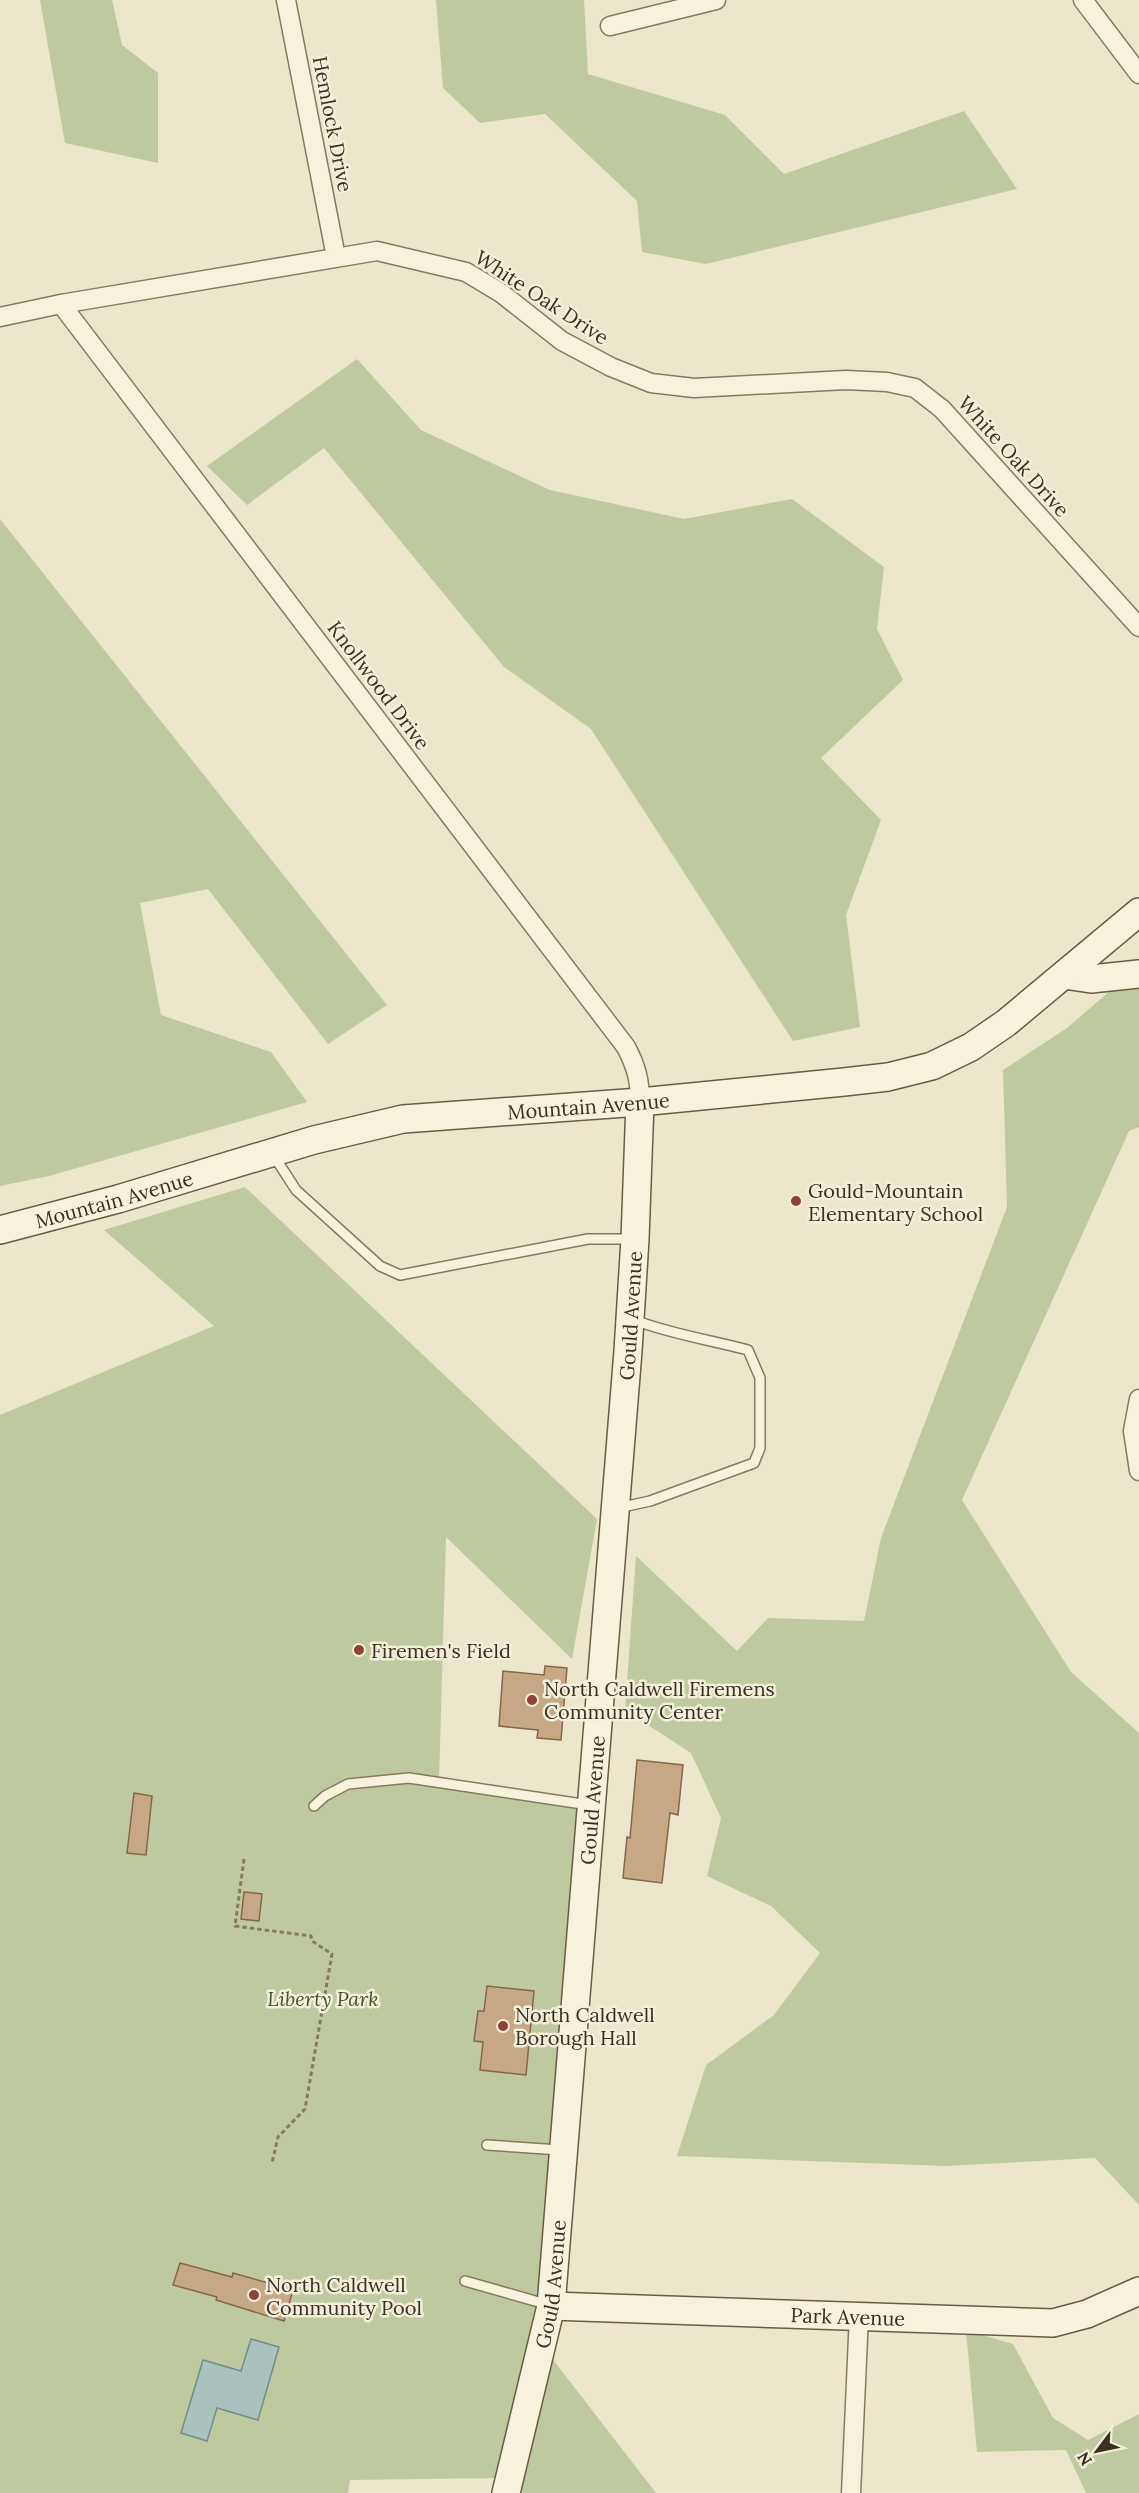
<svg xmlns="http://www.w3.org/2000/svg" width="1139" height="2493" font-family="Lora,serif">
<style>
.green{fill:#bfc9a0}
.water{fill:#abc1bd;stroke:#728e8b;stroke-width:1.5}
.building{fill:#c6a885;stroke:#846849;stroke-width:1.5}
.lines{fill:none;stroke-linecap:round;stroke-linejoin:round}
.lane-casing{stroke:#877a61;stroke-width:12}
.street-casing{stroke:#877a61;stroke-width:21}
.secondary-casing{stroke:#695b44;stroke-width:30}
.path{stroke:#877a61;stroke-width:3;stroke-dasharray:4.5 3;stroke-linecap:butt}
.lane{stroke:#f6f2de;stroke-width:9}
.street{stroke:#f6f2de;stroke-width:18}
.secondary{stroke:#f6f2de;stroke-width:27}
.poi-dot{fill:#904237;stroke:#f3efdb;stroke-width:2}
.labels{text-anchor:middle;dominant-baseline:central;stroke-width:5;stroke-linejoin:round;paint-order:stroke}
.street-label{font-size:20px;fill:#393023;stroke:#f3efdb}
.poi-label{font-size:20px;fill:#393023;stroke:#f3efdb;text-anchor:start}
.park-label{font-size:20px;font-style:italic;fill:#44532b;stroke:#f3efdb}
</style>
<rect width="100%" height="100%" fill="#ebe6cc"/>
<g class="green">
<path d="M40 0H112L122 45 158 73V163L65 143Z"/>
<path d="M436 0H584L588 74 725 115 784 174 964 111 1017 189 706 264 642 252 637 201 545 114 480 123 443 88Z"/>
<path d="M357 359 421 430 550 490 684 519 792 499 884 567 877 629 903 680 821 758 881 820 846 915 860 1027 793 1041 591 729 504 667 324 448 247 505 207 466Z"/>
<path d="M0 519 387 1005 328 1044 208 889 140 903 161 1015 271 1052 307 1102 49 1176 0 1186Z"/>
<path d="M1125 978 1139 985V1127L1129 1131 962 1500 1071 1672 1139 1733V2205L1095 2158 946 2166 677 2156 706 2065 774 2015 820 1953 771 1906 707 1876 721 1818 691 1753 625 1710 636 1556 737 1651 768 1618 864 1621 881 1538 1007 1207 1003 1070 1067 1028Z"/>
<path d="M245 1187 597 1519 572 1659 446 1537 439 1780 592 1802 537 2339 656 2493H513L502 2478 350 2480 348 2493H0V1415L214 1326 104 1230Z"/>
<path d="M966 2330 1013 2344 1053 2418 1088 2440 1139 2414V2493H1086L1066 2450 977 2452Z"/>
</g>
<path class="water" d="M251 2339 279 2347 258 2420 217 2408 207 2441 181 2433 203 2360 241 2371Z"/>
<g class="building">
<path d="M545 1666 567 1668 561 1740 537 1738 538 1730 499 1726 503 1671 544 1675Z"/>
<path d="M637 1760 683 1765 678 1815 670 1813 662 1883 623 1878 627 1837 630 1838Z"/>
<path d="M134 1793 152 1796 146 1855 127 1853Z"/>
<path d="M244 1892 262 1894 259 1921 241 1919Z"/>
<path d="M487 1986 534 1991 526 2075 480 2070 483 2042 474 2041 478 2011H484Z"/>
<path d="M180 2263 232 2277 233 2273 293 2290 284 2321 216 2300 217 2297 173 2285Z"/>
</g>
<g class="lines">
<defs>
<g id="lane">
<path d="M274 1156 296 1190 380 1266 400 1275 588 1239H633"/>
<path d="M618 1508 650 1501 754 1463 760 1448V1378L748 1350C710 1340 671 1334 634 1320"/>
<path d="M314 1806 325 1796 348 1784 409 1778 589 1805"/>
<path d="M487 2145 560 2150"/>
<path d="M465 2281 549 2305"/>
</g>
<g id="street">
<path d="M286 0 336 257"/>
<path d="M1083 0 1139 74"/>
<path d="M610 26 716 0"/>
<path d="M61 304 626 1047C636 1066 640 1080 640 1102"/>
<path d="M0 317 61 304 377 251 466 272 501 293 562 341 611 367 651 383 694 388 846 380 887 382 915 388 942 409 1139 627"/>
<path d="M1139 1399 1133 1431 1139 1471"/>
<path d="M851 2493 859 2315"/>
</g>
<g id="secondary">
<path d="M1064 975 1091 979 1139 974"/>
<path id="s1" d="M0 1230 118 1199 314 1140 403 1119 640 1102 844 1082 888 1077 932 1066 971 1047 1006 1023 1139 912"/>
<path id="s2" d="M551 2306 1053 2323 1087 2314 1139 2291"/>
<path id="s3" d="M506 2493 551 2306 628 1351 635 1239 640 1102"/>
</g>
</defs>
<use href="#lane" class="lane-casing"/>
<use href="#street" class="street-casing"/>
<use href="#secondary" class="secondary-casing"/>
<path class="path" d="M244 1859 235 1926 311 1936 312 1941 332 1954 305 2109 278 2137 272 2163"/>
<use href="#lane" class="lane"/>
<use href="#street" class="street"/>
<use href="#secondary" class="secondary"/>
</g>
<g class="poi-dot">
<circle cx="796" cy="1201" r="6"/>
<circle cx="359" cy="1650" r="6"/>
<circle cx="532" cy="1700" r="6"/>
<circle cx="503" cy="2026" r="6"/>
<circle cx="254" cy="2295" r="6"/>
</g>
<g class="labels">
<g class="street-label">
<text transform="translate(333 124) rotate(79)">Hemlock Drive</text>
<text transform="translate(542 297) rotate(33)">White Oak Drive</text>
<text transform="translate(1014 456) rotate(48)">White Oak Drive</text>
<text transform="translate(379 685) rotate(53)">Knollwood Drive</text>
<text stroke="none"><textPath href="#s1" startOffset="604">Mountain Avenue</textPath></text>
<text stroke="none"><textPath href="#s1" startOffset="118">Mountain Avenue</textPath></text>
<text stroke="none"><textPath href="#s3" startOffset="1186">Gould Avenue</textPath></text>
<text stroke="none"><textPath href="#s3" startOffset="700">Gould Avenue</textPath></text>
<text stroke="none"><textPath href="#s3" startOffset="214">Gould Avenue</textPath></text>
<text stroke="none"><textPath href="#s2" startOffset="297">Park Avenue</textPath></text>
</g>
<g class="poi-label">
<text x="808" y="1190">Gould-Mountain<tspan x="808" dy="23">Elementary School</tspan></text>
<text x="371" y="1650">Firemen's Field</text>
<text x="544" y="1688">North Caldwell Firemens<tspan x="544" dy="23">Community Center</tspan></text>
<text x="515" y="2014">North Caldwell<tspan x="515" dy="23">Borough Hall</tspan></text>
<text x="266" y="2284">North Caldwell<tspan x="266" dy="23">Community Pool</tspan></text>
</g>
<g class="park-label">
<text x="323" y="1998">Liberty Park</text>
</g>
</g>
<g transform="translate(1097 2451) rotate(238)" stroke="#f3efdb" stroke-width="4.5" paint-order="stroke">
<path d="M0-4.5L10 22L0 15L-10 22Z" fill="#393023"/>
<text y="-9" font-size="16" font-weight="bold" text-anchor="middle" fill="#393023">N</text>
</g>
</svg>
